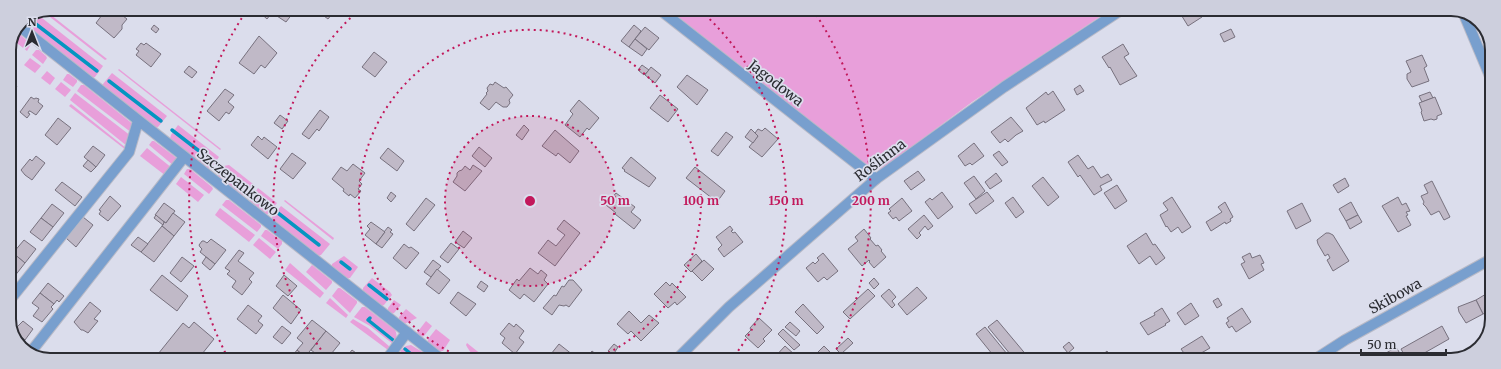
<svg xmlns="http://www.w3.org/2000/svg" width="1501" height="369" font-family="Merriweather,serif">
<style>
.green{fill:#e89fda}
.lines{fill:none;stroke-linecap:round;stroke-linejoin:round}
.stream{stroke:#0496c1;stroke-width:3.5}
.building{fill:#c0b9c7;stroke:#77717e}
.minor-casing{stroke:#b8bac7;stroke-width:12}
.minor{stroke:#789fce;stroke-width:10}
.ring{fill:none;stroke:#c2185b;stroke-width:2;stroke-dasharray:2 4}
.labels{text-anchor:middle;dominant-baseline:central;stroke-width:3.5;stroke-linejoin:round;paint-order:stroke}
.street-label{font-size:14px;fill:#2b2c32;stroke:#dbddec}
.rim{fill:none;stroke:#2b2c32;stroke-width:2}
.centre{fill:#c2185b;stroke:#dbddec;stroke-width:2}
.ring-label{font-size:12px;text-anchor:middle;font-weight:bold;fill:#c2185b;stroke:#dbddec;stroke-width:3.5;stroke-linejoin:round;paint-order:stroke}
</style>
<rect width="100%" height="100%" fill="#dbddec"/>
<g class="green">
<path d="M667 9 1110 10 972 102 882 169 867 167Z"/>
<path d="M37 14 103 66 95 77 92 78 23 24 22 20Z"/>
<path d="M51 15 107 59 105 60 50 17Z"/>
<path d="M16 33H18L31 44 27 51 13 40Z"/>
<path d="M36 50H39L46 56 47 58 43 64 32 55Z"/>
<path d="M30 58 41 66 35 73 24 65Z"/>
<path d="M119 69 221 149 220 150 118 70Z"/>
<path d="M47 71 55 78 50 85 41 78Z"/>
<path d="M112 73 167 116 158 127 155 128 103 87V84Z"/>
<path d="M67 74H69L77 80V82L73 87 63 80Z"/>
<path d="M61 82 71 90 65 97 55 89Z"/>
<path d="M81 85H84L134 125 132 133 77 91Z"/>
<path d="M75 93 131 136 127 146 70 100Z"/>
<path d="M71 104 126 148V150L69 106Z"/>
<path d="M178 125 219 157 211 168 207 169 170 139 171 135Z"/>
<path d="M152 141H154L178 159 174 166 149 145Z"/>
<path d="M147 148 172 168 166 176 140 156Z"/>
<path d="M229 165 253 184 244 195H241L218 177V174L224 166Z"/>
<path d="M187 169H190L212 187 213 189 209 194 184 174Z"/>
<path d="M181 177 204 195 198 202 176 184Z"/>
<path d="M258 188 277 203 268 214H265L250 202V199Z"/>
<path d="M226 200H229L261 225V227L257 232 222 205Z"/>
<path d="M285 200 334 238 333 240 284 201Z"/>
<path d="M281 206 330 244 321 255 318 256 272 220V217Z"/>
<path d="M220 208 255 235 249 242 215 215Z"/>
<path d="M265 230H267L282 241V244L278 249 261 236Z"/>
<path d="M259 238 276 252 270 259 253 245Z"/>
<path d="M344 256 358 267 350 278H346L332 267V264Z"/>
<path d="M290 263 324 293 320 298 285 270Z"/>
<path d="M312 265 332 281V283L326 290 306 272Z"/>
<path d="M372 278 390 292 392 295 384 305 381 306 363 292V288Z"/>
<path d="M338 288H340L357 301V303L350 313 332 296Z"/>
<path d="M330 298 348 315 346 318 326 303Z"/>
<path d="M394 300 401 305 394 313 391 314 388 311V308Z"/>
<path d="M362 307H365L395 330C398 336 396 339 393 344L370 326 354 317Z"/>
<path d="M406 309 417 318 404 324 399 320V317Z"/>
<path d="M353 319 368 328 390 347 388 350 350 322Z"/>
<path d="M426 321 432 326 424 336 421 337 416 334Z"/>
<path d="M436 329 450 340 443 351H439L428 342V339Z"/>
<path d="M467 343 487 359C476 361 471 354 466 345Z"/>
<path d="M411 345 424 353V356L421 359H409L400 351 406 346Z"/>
</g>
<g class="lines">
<g class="stream">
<path d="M28 18 97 71"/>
<path d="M109 81 161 121"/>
<path d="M172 130 212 161"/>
<path d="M278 213 319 245"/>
<path d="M341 262 350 269"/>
<path d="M369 285 387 299"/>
<path d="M370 318 368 320 393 340"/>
<path d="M405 349 416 358"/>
</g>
</g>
<g class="building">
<path d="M114 9 127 19 122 25V29L114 38 96 23 105 11 110 15Z"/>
<path d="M258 9H296L286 22 277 16 279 13 274 10 267 19 257 10Z"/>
<path d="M323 9H336L328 19 320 13Z"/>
<path d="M582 9H594L589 16Z"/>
<path d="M1185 10H1197L1202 17 1188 26 1180 13Z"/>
<path d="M154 25 159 29 156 33 151 29Z"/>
<path d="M634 25 641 31 629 47 621 41Z"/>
<path d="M645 27 659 38 649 50 635 39Z"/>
<path d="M1231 29 1235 37 1224 42 1220 34Z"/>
<path d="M259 36 277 53 265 68 261 65 254 74 239 63Z"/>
<path d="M635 39 647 49 642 56 629 47Z"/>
<path d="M141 43 144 45 146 43 161 54 151 67 136 55 139 51 136 49Z"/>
<path d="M1123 44 1129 54 1124 57 1137 76 1120 85 1110 67 1109 68 1102 57Z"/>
<path d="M374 52 387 62 375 77 362 67Z"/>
<path d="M1422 55 1427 66 1424 68 1429 81 1412 87 1407 79V74L1411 72 1406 61Z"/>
<path d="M642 65 649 70 644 75 638 70Z"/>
<path d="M189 66 197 72 192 78 184 72Z"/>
<path d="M651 67 661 75 655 83 645 75Z"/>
<path d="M687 75 708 90 697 105 677 87Z"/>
<path d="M9 80 17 86 11 95 9 94Z"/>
<path d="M495 82 504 88 506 87 513 95 509 100 510 103 507 107H503L496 102 489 110 480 103 487 94 486 93 488 91 487 88 490 84 493 85Z"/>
<path d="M1080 85 1084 91 1077 95 1074 89Z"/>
<path d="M225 89 234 95 228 102 234 107 229 114 226 112 219 121 207 111Z"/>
<path d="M1053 91 1065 110 1045 123 1044 121 1037 125 1026 108 1046 92 1048 95Z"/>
<path d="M1430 92 1433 98 1422 102 1419 96Z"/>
<path d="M660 95 678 109 668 122 650 108Z"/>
<path d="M31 97 34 99 36 98 39 99 38 102 43 106 36 115 30 111H29L28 113 30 114 27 118 20 112Z"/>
<path d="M1435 97 1442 114 1437 116V119L1434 120 1431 119 1424 121 1421 112 1422 111 1419 103Z"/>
<path d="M579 100 599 118 589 130 587 128 580 137 565 125 573 114 570 111Z"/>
<path d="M320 110 329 117 319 131 317 129 309 139 302 134Z"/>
<path d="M280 115 288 121 282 129 274 123Z"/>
<path d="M1011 117 1023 131 1016 135 1008 142 1005 139 1000 143 991 132Z"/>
<path d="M58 118 71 128 57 145 45 135Z"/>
<path d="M524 125 529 130 522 140 516 135Z"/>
<path d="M765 128 778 139 762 157 749 147 758 136 755 133 758 129 762 131Z"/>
<path d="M751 129 758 136 753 143 745 137Z"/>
<path d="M555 130 579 151 570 163 558 153 556 156 542 146Z"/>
<path d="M726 132 733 137 718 156 711 151Z"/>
<path d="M258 136 262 140 264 137 277 147 268 159 251 145Z"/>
<path d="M974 143 984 156 972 165 970 163 965 166 958 156Z"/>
<path d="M93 146 105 155 96 167 84 157Z"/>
<path d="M479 147 492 158 485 167 472 156Z"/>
<path d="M388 148 404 161 397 171 380 158Z"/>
<path d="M999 151 1008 162 1002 166 993 155Z"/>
<path d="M292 153 306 163 293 179 280 169Z"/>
<path d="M1078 155 1088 169 1093 166 1101 178 1108 174 1112 180 1100 186 1102 190 1094 195 1080 175 1078 177 1068 162Z"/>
<path d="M36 156 45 163 32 180 25 175 21 170 30 159 32 161Z"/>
<path d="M631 157 656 178 649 187 624 171 625 170 622 168Z"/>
<path d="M88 160 96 167 91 172 83 166Z"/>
<path d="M353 164 365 173 359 181 362 184 358 189 361 191 355 198 350 194 349 196 343 191 344 189 332 179 341 167 347 171Z"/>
<path d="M473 165 482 171 465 191 453 182 457 176V173L459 171 462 170 465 166 470 170Z"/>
<path d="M695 167 725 191 717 202 686 178Z"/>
<path d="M918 171 925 180 911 190 904 181Z"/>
<path d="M996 173 1002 181 990 189 985 182Z"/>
<path d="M974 176 985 191 976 199 964 183Z"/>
<path d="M1043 177 1059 197 1048 206 1032 186Z"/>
<path d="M1345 178 1349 186 1338 193 1333 185Z"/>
<path d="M1432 181 1450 217 1444 220 1439 211 1431 215 1426 207 1423 204 1424 202 1421 196 1428 193 1424 185Z"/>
<path d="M62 182 82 197 75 206 55 190Z"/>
<path d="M1117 185 1127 201 1115 209 1104 193Z"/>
<path d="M391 192 396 196 391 202 387 198Z"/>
<path d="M942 192 953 207 938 219 925 202 930 198 932 200Z"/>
<path d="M987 192 994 201 976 214 969 204Z"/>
<path d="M616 193 635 207 631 212 641 220 634 229 615 214 616 213 606 205Z"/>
<path d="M110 196 121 206 108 221 99 214 101 211 99 210Z"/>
<path d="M1013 197 1024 212 1016 218 1005 203Z"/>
<path d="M1172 197 1191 227 1182 233 1178 227 1171 232 1167 226 1166 227 1160 215 1168 210 1163 203Z"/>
<path d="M1398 197 1402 205 1406 203 1410 211 1406 212 1408 215 1406 216 1411 225 1398 232 1382 206Z"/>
<path d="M426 198 435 205 414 231 406 224Z"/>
<path d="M902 198 912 211 899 221 896 217 893 219 888 213 891 211 889 209Z"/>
<path d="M1225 202 1233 217 1230 219 1231 221 1226 224 1225 222 1211 231 1206 222 1222 212 1218 207Z"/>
<path d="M1351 202 1358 215 1346 221 1339 209Z"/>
<path d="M164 203 175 211 166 223 155 215Z"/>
<path d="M1302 203 1311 221 1296 229 1287 211Z"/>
<path d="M52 204 64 213 53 227 41 218Z"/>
<path d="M173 213 185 222 174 236 162 226 164 222 166 223Z"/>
<path d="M156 215 164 222 163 225 154 218Z"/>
<path d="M924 215 933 226 928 230 925 226 919 233 921 235 917 239 908 229Z"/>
<path d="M1358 215 1362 222 1350 229 1346 221Z"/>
<path d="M83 217 93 225 76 247 66 238Z"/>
<path d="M41 218 53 227 42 241 30 232Z"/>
<path d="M564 220 580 233 555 266 538 253 548 240 556 246 565 235 557 229Z"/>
<path d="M371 222 385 232 376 244 365 235 370 229 367 226Z"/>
<path d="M162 226 174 236 154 262 141 252Z"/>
<path d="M730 226 733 230 731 231 733 233 735 232 743 242 724 257 718 249 722 245 716 237Z"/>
<path d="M388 227 392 230 390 232 393 234 382 248 376 244 385 232H384Z"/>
<path d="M864 229 871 238 870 239 876 246 878 245 882 250 881 251 886 257 874 268 869 262 870 261 869 260 862 266 848 249 858 241 855 237Z"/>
<path d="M463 231 472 238 464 248 455 242Z"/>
<path d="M1146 233 1153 245 1155 244 1165 258 1156 265 1150 256 1139 264 1127 246Z"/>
<path d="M1326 233H1329L1333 235 1349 261 1333 271 1327 260 1330 258 1328 254 1325 256 1318 244 1317 240Z"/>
<path d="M138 237 148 244 141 252 131 245Z"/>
<path d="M211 239 226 250 215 264 200 252 202 249 200 247 199 245 202 241H204L207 243Z"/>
<path d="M24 240 36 249 25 263 13 253Z"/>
<path d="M451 243 459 249 448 263 440 257Z"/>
<path d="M404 244 409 248 411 247 419 253 406 269 393 258Z"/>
<path d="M239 250 244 253 238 261 254 273 249 279 252 282 242 295 232 287 236 281 227 274 230 271 225 268Z"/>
<path d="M13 253 25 263 14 277 9 274V258Z"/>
<path d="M823 253 838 271 827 280 824 277 818 282 806 268 813 262 815 264 819 260 817 258Z"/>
<path d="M1250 253 1252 258 1260 255 1264 263 1261 264 1264 270 1249 279 1241 264 1245 262 1242 257Z"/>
<path d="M696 254 702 261 691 272 684 265Z"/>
<path d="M182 257 194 266 181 282 170 273Z"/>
<path d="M206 257 215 264 210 270 202 263Z"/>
<path d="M433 260 441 266 431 277 424 272Z"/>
<path d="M704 260 714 269 702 281 692 271Z"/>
<path d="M530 268 538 274 541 270 547 275 544 280 548 284 534 302 524 294 520 299 509 290 517 279 519 281Z"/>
<path d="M437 269 450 280 439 294 426 284Z"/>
<path d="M162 275 188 296 177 311 150 290Z"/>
<path d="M284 275 297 286 288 296 276 286Z"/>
<path d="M874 278 879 284 874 289 869 283Z"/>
<path d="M569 280H573L582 290 569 307 566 305 564 306 559 305 552 315 543 308 554 295 556 296 562 286 564 287Z"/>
<path d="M481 281 488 286 484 292 477 287Z"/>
<path d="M666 282 670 286 672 283 686 297 677 305 675 302 668 308 654 294Z"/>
<path d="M48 283 64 296 59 302 57 300 54 304 40 293Z"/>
<path d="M917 287 927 298 907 315 898 304Z"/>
<path d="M868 289 875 296 850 319 843 312Z"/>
<path d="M889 289 896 297 892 301 895 305 892 308 881 296Z"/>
<path d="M1491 291V310L1483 314 1476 300Z"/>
<path d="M458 292 476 304 466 316 450 303Z"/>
<path d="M40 293 54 304 51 307 53 309 42 322 33 316 39 308 32 303Z"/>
<path d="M283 295 301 310 291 324 273 308Z"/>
<path d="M1218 298 1222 305 1217 308 1213 301Z"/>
<path d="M1476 300 1483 314 1466 323 1459 312 1458 307Z"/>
<path d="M90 302 101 311 94 319 98 321 88 333 83 330H81L74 322Z"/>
<path d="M1191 303 1199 316 1185 325 1177 313Z"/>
<path d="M803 304 824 327 817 334 795 312Z"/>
<path d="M248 305 262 316 258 321 263 325 256 334 237 319Z"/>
<path d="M1162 308 1170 321 1165 324 1166 325 1148 335 1140 323 1155 315 1154 313Z"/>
<path d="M1242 308 1251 322 1236 332 1232 326 1229 328 1226 323 1229 321 1227 318Z"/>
<path d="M629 311 641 323 649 315 659 323 641 341 631 331 628 334 617 324Z"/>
<path d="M759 318 772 330 763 339 765 341 758 348 745 336 751 330 750 328Z"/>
<path d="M312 320 326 331 305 357 297 350 303 343 297 338Z"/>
<path d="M997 320 1028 357 1025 360H1015L988 327Z"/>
<path d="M23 321 33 329 25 340 13 331Z"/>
<path d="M194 322 214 339 198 359H154L183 323 189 328Z"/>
<path d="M790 322 800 331 796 336 785 327Z"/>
<path d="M509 323 514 327 516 324 524 331 519 338 524 342 515 354 502 343 505 338 500 334Z"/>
<path d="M282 326 291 333 282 344 273 337Z"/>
<path d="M1442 326 1449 339 1412 360H1407L1401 349Z"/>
<path d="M985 327 1012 360H997L976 334Z"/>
<path d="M783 329 800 345 794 350 778 334Z"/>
<path d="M13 331 25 340 20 346 13 332Z"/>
<path d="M326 331 340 343 327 359H323L311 350Z"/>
<path d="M1202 336 1210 348 1189 360 1181 349Z"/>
<path d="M848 338 853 343 841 354 836 349Z"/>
<path d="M1069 342 1074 348 1068 353 1063 347Z"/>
<path d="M559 344 573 355 569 359H547Z"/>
<path d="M614 344 618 347 613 355 608 351Z"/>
<path d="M785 346 795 355 791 360H772Z"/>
<path d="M824 346 834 356 830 360H825L818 352Z"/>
<path d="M1396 347 1404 360H1379L1378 358Z"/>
<path d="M297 350 305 357 303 359H290Z"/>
<path d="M352 350 364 359H345Z"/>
<path d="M592 351 602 359H585Z"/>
<path d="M1107 351 1111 357 1107 360H1104L1101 356Z"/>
<path d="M731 352 738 359 737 360H719L725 353 729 357 732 353Z"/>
<path d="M610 353 619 359H604Z"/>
</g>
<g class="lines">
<defs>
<g id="minor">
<path d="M659 9 876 179"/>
<path d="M1463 12 1492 81"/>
<path d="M19 26 441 359"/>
<path d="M9 301 129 152 138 121"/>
<path d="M30 353 184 157"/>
<path d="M387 359 407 332"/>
<path d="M676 360 729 307 876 179 1004 87 1121 10"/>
<path d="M1314 360 1345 340 1491 259"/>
</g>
</defs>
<use href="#minor" class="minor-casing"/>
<use href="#minor" class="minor"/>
</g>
<circle cx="530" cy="201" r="85" fill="#c2185b" fill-opacity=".12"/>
<g class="ring">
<circle cx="530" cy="201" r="85"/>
<path d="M465 359A171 171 0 1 1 595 359"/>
<path d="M328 359A256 256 0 0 1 360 9M701 11A256 256 0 0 1 732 359"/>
<path d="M228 358A341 341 0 0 1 247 10M813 10A341 341 0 0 1 832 358"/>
</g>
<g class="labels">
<g class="street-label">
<text transform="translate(776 83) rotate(38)">Jagodowa</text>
<text transform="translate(880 160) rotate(-37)">Roślinna</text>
<text transform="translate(238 182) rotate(38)">Szczepankowo</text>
<text transform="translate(1395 296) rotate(-29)">Skibowa</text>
</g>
</g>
<path d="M0 0H1501V369H0ZM50 16H1451A34 34 0 0 1 1485 50V319A34 34 0 0 1 1451 353H50A34 34 0 0 1 16 319V50A34 34 0 0 1 50 16Z" fill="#cdcfdd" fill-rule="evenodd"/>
<path class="rim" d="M50 16H1451A34 34 0 0 1 1485 50V319A34 34 0 0 1 1451 353H50A34 34 0 0 1 16 319V50A34 34 0 0 1 50 16Z"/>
<circle cx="530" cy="201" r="6" class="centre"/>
<g class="ring-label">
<text x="615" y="205">50 m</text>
<text x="701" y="205">100 m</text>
<text x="786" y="205">150 m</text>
<text x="871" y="205">200 m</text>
</g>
<g transform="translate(32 32)" stroke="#dbddec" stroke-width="3" paint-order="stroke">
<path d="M0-3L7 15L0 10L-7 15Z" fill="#2b2c32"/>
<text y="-6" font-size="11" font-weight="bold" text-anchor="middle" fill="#2b2c32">N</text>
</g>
<path d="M1361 349v6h85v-6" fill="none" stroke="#2b2c32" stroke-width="2"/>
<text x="1367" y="349" font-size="12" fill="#2b2c32" stroke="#dbddec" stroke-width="3" paint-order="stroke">50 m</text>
</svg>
